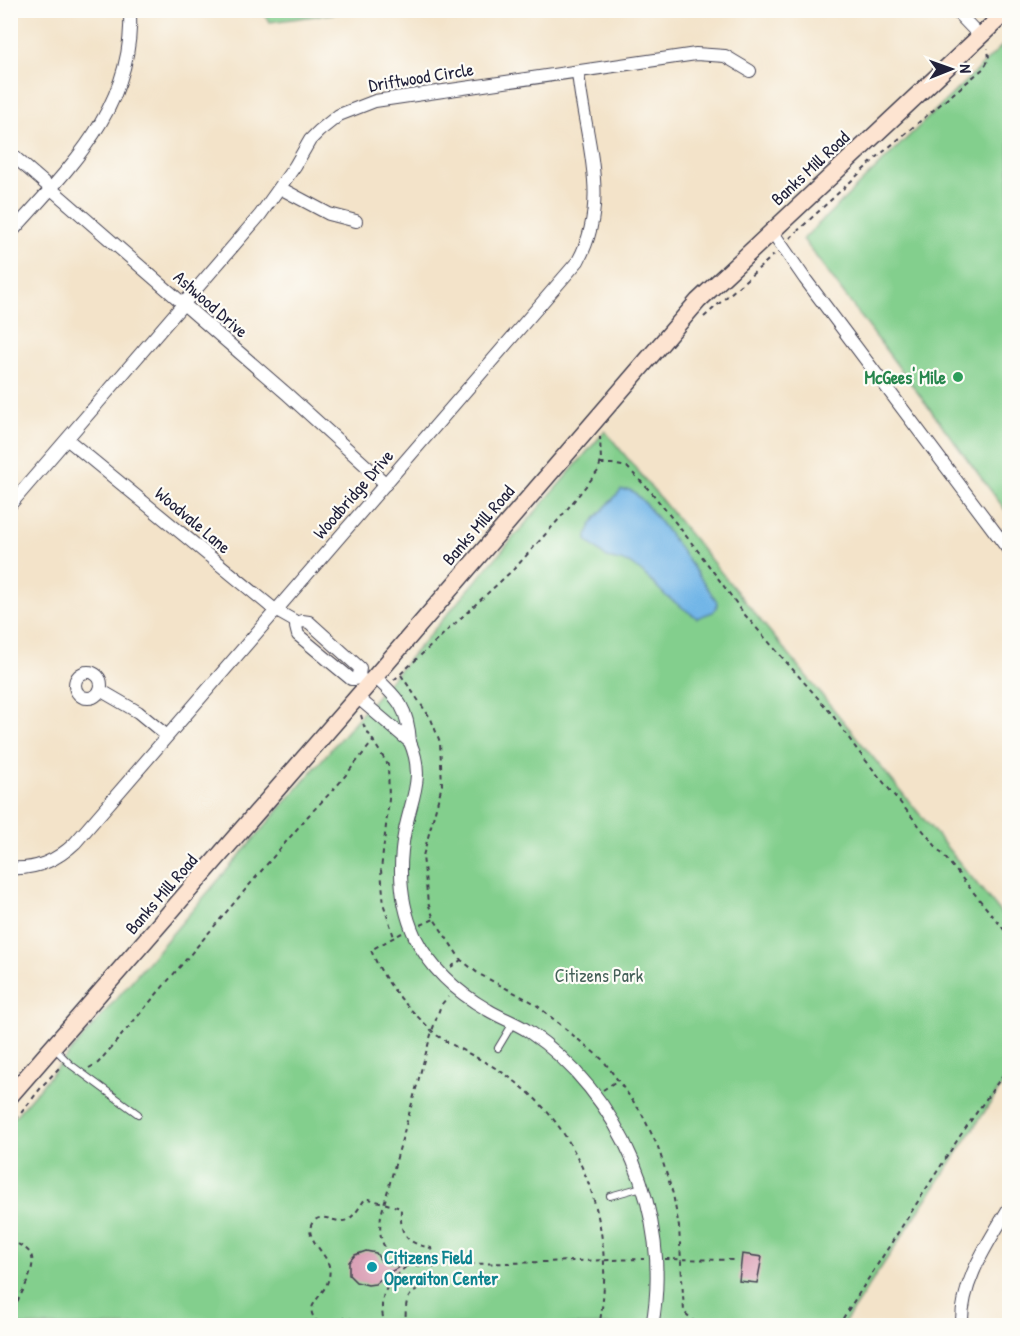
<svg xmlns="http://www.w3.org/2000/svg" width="1020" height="1336" font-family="'Patrick Hand',sans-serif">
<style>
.green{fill:#83cf8d;stroke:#527864;stroke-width:1.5}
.water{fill:#71b5e7;stroke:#4a6c91;stroke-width:1.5}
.building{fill:#d491ab}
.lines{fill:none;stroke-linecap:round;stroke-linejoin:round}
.lane-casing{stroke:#413f50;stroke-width:8}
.street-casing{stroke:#413f50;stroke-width:14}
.secondary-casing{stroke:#413f50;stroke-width:19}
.path{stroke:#413f50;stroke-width:2;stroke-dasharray:4.5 4.5;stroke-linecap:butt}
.lane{stroke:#fff;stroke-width:6}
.street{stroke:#fff;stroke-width:12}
.secondary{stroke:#fde4d1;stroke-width:16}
.leisure-dot{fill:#2e9e5b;stroke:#fdfcf7;stroke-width:2}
.culture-dot{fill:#0f9aa8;stroke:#fdfcf7;stroke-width:2}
.labels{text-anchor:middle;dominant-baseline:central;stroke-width:4.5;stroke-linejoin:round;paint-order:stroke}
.street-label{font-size:18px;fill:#22223b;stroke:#fdfcf7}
.leisure-label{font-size:18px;font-weight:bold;fill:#27864d;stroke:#fdfcf7;text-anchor:end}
.park-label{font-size:18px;fill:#445f58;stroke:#fdfcf7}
.culture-label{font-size:18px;font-weight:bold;fill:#0d838f;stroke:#fdfcf7;text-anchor:start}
</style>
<rect width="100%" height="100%" fill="#fdfcf7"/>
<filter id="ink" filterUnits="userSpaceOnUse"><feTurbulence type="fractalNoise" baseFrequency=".0167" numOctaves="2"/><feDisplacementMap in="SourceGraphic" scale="12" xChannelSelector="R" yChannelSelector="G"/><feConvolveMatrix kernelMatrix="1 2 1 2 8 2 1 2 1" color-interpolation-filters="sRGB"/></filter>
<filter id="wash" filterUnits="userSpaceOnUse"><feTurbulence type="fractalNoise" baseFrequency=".008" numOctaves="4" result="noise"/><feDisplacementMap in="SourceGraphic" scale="24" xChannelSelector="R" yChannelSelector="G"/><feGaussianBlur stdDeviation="1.35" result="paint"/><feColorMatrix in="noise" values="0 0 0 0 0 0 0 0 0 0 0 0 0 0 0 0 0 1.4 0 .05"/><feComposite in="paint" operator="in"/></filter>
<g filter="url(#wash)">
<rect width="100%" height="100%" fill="#f3e3c9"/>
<g class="green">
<path d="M261 11H353L270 22Z"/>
<path d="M1009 39V515L803 239Z"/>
<path d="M605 431 1009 923V1075L843 1325 11 1326V1121Z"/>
</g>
<path class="water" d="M621 490C621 490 629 490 630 490 645 495 703 582 716 600L718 605 713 612 697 618 666 596 642 572 629 563 607 558 587 541C585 523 610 504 621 490Z"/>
<g id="blocks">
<g class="building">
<path d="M366 1251 376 1253 381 1261H388V1264H405L388 1273 375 1284 368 1285 356 1282 349 1275V1262L355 1255Z"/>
<path d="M742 1254 762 1257 757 1283 739 1281Z"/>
</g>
</g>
</g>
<g filter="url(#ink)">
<use href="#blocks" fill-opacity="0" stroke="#413f50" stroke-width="1.5"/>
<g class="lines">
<defs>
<g id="lane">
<path d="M54 1048 71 1065 138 1114"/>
<path d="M498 1048 513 1023"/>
<path d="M610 1196 642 1187"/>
</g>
<g id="street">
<path d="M955 10 981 37"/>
<path d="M10 153 287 394 386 484"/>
<path d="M280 188 329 214 356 221"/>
<path d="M771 230 805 279 1010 552"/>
<path d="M10 234C69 168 135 107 130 10"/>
<path d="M68 440 275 610 298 623 302 621 309 622 360 668 359 676 367 685"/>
<path d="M10 505 260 215 295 166 310 140 319 131 339 115 375 101 696 54 725 56 750 71"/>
<path d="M298 623 296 627 298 635 351 679H355L359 676"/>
<circle cx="88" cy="685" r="13"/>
<path d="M100 690 138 712 167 736"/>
<path d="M357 697 410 742C408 709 399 699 375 677"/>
<path d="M410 742C425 777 412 796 405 830 398 866 400 904 415 937 431 969 458 993 488 1010 501 1018 516 1023 528 1031 621 1093 673 1216 652 1326"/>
<path d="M10 868C36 870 56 861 75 843L578 261C612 199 584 137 578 72"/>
<path d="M962 1326C960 1282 989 1242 1010 1206"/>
</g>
<path id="secondary" d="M10 1096 379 672 698 301 1008 10"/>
</defs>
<use href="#lane" class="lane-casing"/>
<use href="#street" class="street-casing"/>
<use href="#secondary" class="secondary-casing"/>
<g class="path">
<path d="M790 238 876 158 984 68 989 59 988 48"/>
<path d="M704 317 774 255"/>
<path d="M600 464H612L627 467 652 493 698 551 745 615 831 713 858 751 1010 937"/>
<path d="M401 675 431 719 440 742 442 785 423 856 428 903 434 919 461 960 479 974 534 1003 603 1060 641 1112 658 1147 673 1194 679 1227 684 1312 699 1326"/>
<path d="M394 680 516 567 560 518 598 471 601 461 600 437"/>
<path d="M361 715 364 726 388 765 389 799 381 870 384 906 394 937"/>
<path d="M421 925 434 919"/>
<path d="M402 933 371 950C382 978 400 999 421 1020 427 1025 432 1032 438 1036 462 1052 490 1062 513 1080 588 1135 617 1237 599 1326"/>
<path d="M451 967 461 960"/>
<path d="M89 1068 98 1063 308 816 336 787 374 740"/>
<path d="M603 1090 618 1080"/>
<path d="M10 1127 44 1084 60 1067"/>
<path d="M10 1240C17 1244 26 1247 30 1253 40 1266 17 1301 10 1314"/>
<path d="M665 1259 737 1260"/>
<path d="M407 1266 644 1259"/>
<path d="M361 1326C341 1304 324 1336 313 1316 305 1302 334 1291 329 1266 326 1252 302 1236 313 1222 322 1211 336 1225 347 1220 355 1216 360 1206 365 1199H369L401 1208C400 1235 404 1242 431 1248L434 1266 433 1284C428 1287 423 1288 418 1290 402 1296 407 1312 405 1326"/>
<path d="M385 1326C377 1297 385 1285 407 1266 383 1251 378 1243 381 1215L432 1031 441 1005 448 997"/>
<path d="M838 1326 960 1136 1010 1065"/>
</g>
<use href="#lane" class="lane"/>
<use href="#street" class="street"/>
<use href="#secondary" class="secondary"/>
</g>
</g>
<circle class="leisure-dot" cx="958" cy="377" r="6"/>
<circle class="culture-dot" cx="372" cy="1267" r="6"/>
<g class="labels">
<g class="street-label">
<text transform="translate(421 77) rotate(-9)">Driftwood Circle</text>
<text transform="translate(810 168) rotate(-43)">Banks Mill Road</text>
<text transform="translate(211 304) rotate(41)">Ashwood Drive</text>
<text transform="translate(353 494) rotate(-49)">Woodbridge Drive</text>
<text transform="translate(193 520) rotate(40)">Woodvale Lane</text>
<text transform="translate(478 525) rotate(-49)">Banks Mill Road</text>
<text transform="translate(161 894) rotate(-49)">Banks Mill Road</text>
</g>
<g class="leisure-label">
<text x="946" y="377">McGees' Mile</text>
</g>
<g class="park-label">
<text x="599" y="975">Citizens Park</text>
</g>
<g class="culture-label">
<text x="384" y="1257">Citizens Field<tspan x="384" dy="21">Operaiton Center</tspan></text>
</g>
</g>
<rect width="1020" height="1336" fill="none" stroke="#fdfcf7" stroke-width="36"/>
<g transform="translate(951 69) rotate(89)" stroke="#fdfcf7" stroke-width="4.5" paint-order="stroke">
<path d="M0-4.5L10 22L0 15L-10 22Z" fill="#22223b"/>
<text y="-9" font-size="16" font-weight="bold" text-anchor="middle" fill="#22223b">N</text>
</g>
</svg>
